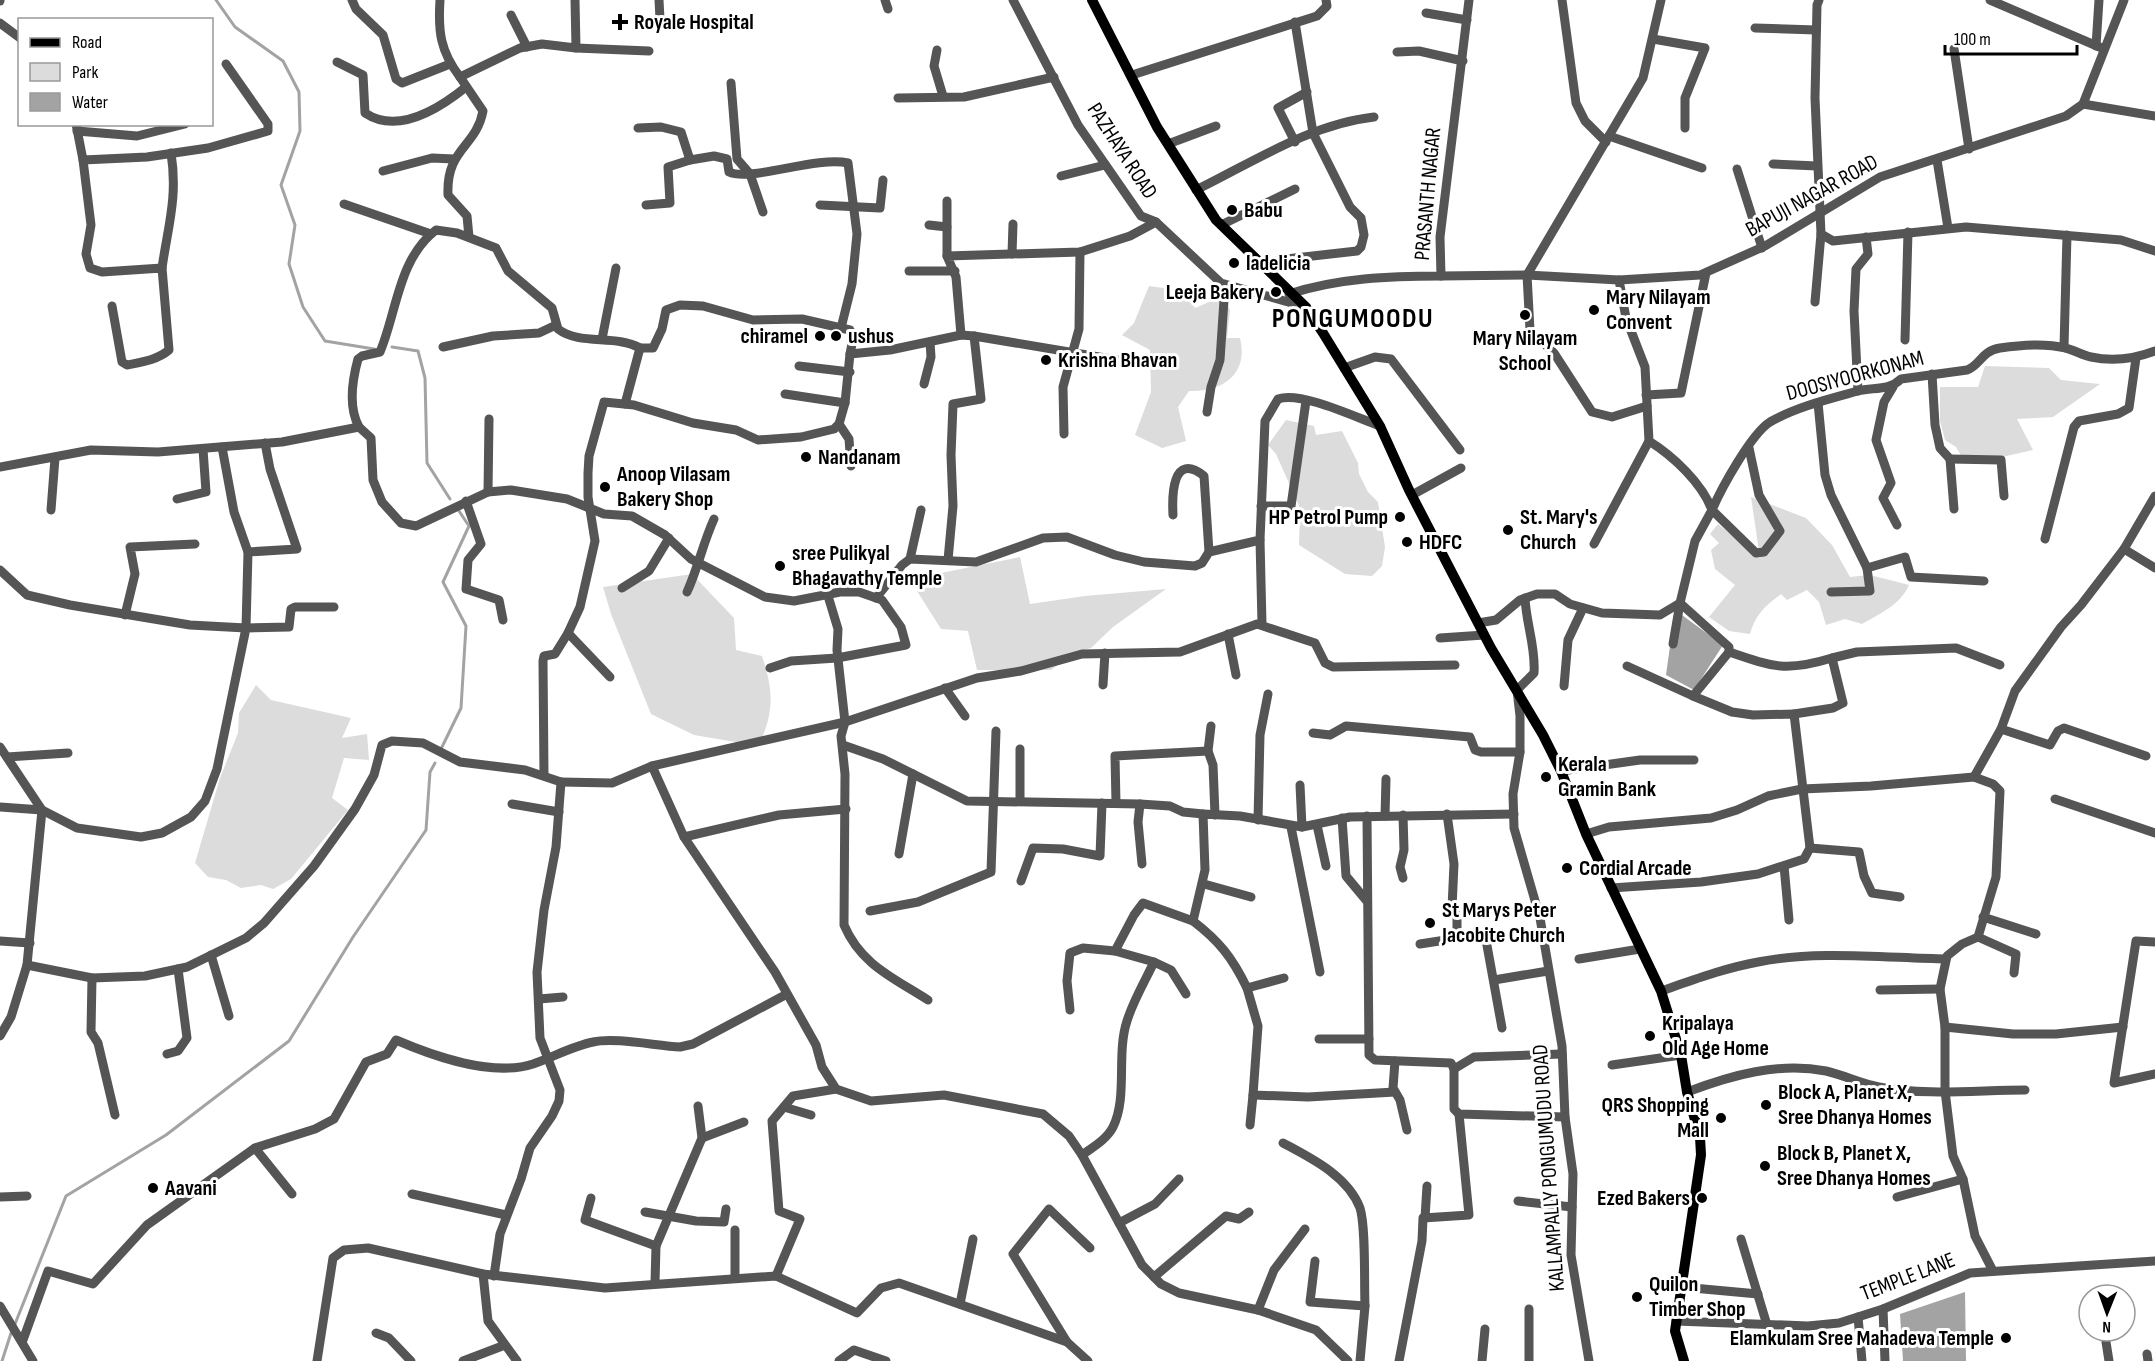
<svg xmlns="http://www.w3.org/2000/svg" width="2155" height="1361" font-family="'Sofia Sans Condensed',sans-serif">
<style>
.green{fill:#dcdcdc}
.water{fill:#a3a3a3}
.lines{fill:none;stroke-linecap:round;stroke-linejoin:round}
.stream{stroke:#a3a3a3;stroke-width:3}
.minor{stroke:#555;stroke-width:9}
.major{stroke:#000;stroke-width:10}
.poi-dot{fill:#000;stroke:#fff;stroke-width:2}
.labels{text-anchor:middle;dominant-baseline:central;stroke-width:6;stroke-linejoin:round;paint-order:stroke}
.poi-label{font-size:22px;font-weight:bold;fill:#000;stroke:#fff;text-anchor:start}
.street-label{font-size:22px;fill:#000;stroke:#fff}
.district-label{font-size:28px;font-weight:bold;letter-spacing:1.5px;fill:#000;stroke:#fff}
</style>
<rect width="100%" height="100%" fill="#fff"/>
<g class="green">
<path d="M1149 286 1185 291 1195 308 1223 296 1230 310 1227 338H1240C1249 375 1222 392 1189 391L1178 407 1186 441 1162 448 1135 435 1151 392 1150 350 1122 335 1134 323Z"/>
<path d="M1985 366 2049 368 2061 380 2100 384 2053 417 2017 419 2033 450 2002 457H1962L1956 447 1945 440 1940 421V387H1978Z"/>
<path d="M1286 420 1314 426 1316 435 1342 431 1358 463 1359 474 1368 492 1378 502 1385 547 1382 566 1372 576 1345 574 1299 545 1300 508 1276 454 1268 445Z"/>
<path d="M1751 497 1806 518 1832 545 1850 577 1870 575 1909 585C1901 604 1880 614 1862 624L1845 619 1826 625 1819 602 1807 590 1787 600 1781 594C1765 606 1755 615 1750 634L1729 631 1709 617 1735 585 1715 569 1711 550 1719 543 1710 534 1718 524 1760 558Z"/>
<path d="M1020 557 1030 604 1085 596 1166 589 1113 627 1091 648 1076 652 1051 670H977L968 631 941 629 917 591 933 585 941 573Z"/>
<path d="M692 574 734 618 736 650 762 656C774 693 774 710 759 746L694 735 651 714 611 614 603 587Z"/>
<path d="M256 685 271 700 351 718 342 738 367 734 369 760 344 758 332 798 348 810 291 879 273 889 261 885 241 888 226 880 208 877 195 863 220 778 238 733 239 713Z"/>
</g>
<g class="water">
<path d="M1675 610 1723 645 1694 690 1666 675Z"/>
<path d="M1965 1292 1966 1361H1903L1900 1314Z"/>
</g>
<g class="lines">
<g class="stream">
<path d="M216 0 235 27 283 61 299 92 300 131 281 185 295 225 289 264 303 307 325 341 374 349"/>
<path d="M392 347 418 351 425 378 427 463 450 499"/>
<path d="M441 749 461 708 466 626 443 582 469 526 459 511"/>
<path d="M15 1324 66 1196 166 1135 289 1041 353 937 426 830 430 772 435 763"/>
<path d="M2 1361 12 1330"/>
</g>
<g class="minor">
<path d="M352 0 356 9 383 35 396 79 402 83 450 64"/>
<path d="M440 0C438 31 440 51 460 77"/>
<path d="M659 0 660 19"/>
<path d="M885 0 888 9"/>
<path d="M1013 0 1078 125 1141 216 1156 222 1221 283 1306 307"/>
<path d="M1562 0 1576 103 1585 121 1606 142"/>
<path d="M1819 0 1817 5 1815 98 1821 234 1833 241 1966 227 2121 240 2155 251"/>
<path d="M1990 0 2104 49"/>
<path d="M0 1V0"/>
<path d="M1426 13 1467 20"/>
<path d="M511 15 527 47"/>
<path d="M0 23 20 38"/>
<path d="M1755 28 1816 30"/>
<path d="M1653 39 1705 48 1685 98V128"/>
<path d="M2096 46 2099 0"/>
<path d="M576 48 649 51"/>
<path d="M1954 49 1969 149"/>
<path d="M937 50 934 66 943 96"/>
<path d="M1397 52 1419 51 1463 61"/>
<path d="M337 62 363 75 365 113C398 135 440 108 466 87"/>
<path d="M1132 75 1317 16 1327 6 1326 0"/>
<path d="M731 83 737 159 750 174 763 212"/>
<path d="M898 98 964 97 1054 77"/>
<path d="M2083 104 2155 116"/>
<path d="M76 124 83 160 147 157 208 148 268 131V124L226 64"/>
<path d="M638 128 661 127 681 132 690 160 714 156 727 159 729 172C750 182 816 156 848 163L857 234 852 284 841 328"/>
<path d="M77 131 137 136 185 124"/>
<path d="M1609 136 1702 168"/>
<path d="M1295 142 1278 108 1307 92"/>
<path d="M1168 144 1216 126"/>
<path d="M83 160 91 225 86 254 90 268 102 272 162 268 169 350C157 360 142 362 127 365L122 362 112 306"/>
<path d="M1937 160 1948 228"/>
<path d="M1773 164 1817 166"/>
<path d="M1737 169 1762 248"/>
<path d="M383 171 432 158 454 159"/>
<path d="M1061 176 1105 165"/>
<path d="M1196 190C1253 162 1311 124 1374 117"/>
<path d="M947 201V256"/>
<path d="M344 204 431 234"/>
<path d="M646 205 670 203 668 167 690 160"/>
<path d="M820 205 880 208 883 180"/>
<path d="M929 225 947 227"/>
<path d="M1221 225 1295 189"/>
<path d="M469 237 467 216 448 195C446 148 476 148 483 111L460 77 520 48 542 44 576 48 575 0"/>
<path d="M1012 254 1013 224"/>
<path d="M1260 265 1286 259 1357 251 1361 247 1364 235 1361 218 1350 207 1313 133 1295 22"/>
<path d="M162 268C168 226 178 197 171 153"/>
<path d="M909 271H955"/>
<path d="M1441 276 1527 275 1619 280 1700 275 1765 246 1880 177 2066 116 2083 104 2124 0"/>
<path d="M1289 294C1338 278 1390 276 1441 276L1440 237 1469 0"/>
<path d="M1815 302 1821 234"/>
<path d="M974 336 1129 362"/>
<path d="M602 339 616 268"/>
<path d="M1905 340 1908 232"/>
<path d="M443 347 493 336 539 333 556 325"/>
<path d="M2064 347 2067 235"/>
<path d="M640 348H653L662 329 666 310 680 305 703 306 753 320 802 319 850 330 853 339 850 354"/>
<path d="M799 366 850 372"/>
<path d="M1344 368 1375 357 1391 359 1460 450"/>
<path d="M1932 374 1935 425 1940 448 1950 459 1954 509"/>
<path d="M924 384 931 357 930 342"/>
<path d="M1893 387 1884 402 1876 440 1891 483 1883 498 1897 525"/>
<path d="M1858 391 1854 311 1856 269 1868 254 1866 237"/>
<path d="M785 394 845 403"/>
<path d="M1646 395 1681 393 1706 273"/>
<path d="M1818 403 1825 475 1831 495 1867 568 1905 557 1911 577 1984 581"/>
<path d="M1647 406 1612 417 1592 412 1554 353 1530 330 1527 275 1643 78 1661 0"/>
<path d="M1207 412 1211 387 1220 360 1225 285"/>
<path d="M839 424 849 439 851 466"/>
<path d="M359 427C348 407 352 381 358 359L362 356 380 352C397 312 398 259 436 230L457 233 496 248 508 271 552 308 558 329C580 346 615 334 640 348L625 404"/>
<path d="M1064 434 1063 387 1079 329 1080 252"/>
<path d="M1749 448 1759 495 1780 531 1764 552 1756 553 1712 510C1721 489 1751 434 1770 422 1796 407 1829 399 1858 391 1873 387 1889 391 1901 379L1967 370C1981 365 1981 351 2000 348 2020 345 2046 343 2065 348 2074 350 2082 355 2091 357 2114 362 2134 359 2155 351"/>
<path d="M1950 459 2001 460 2004 496"/>
<path d="M0 467 91 450 158 452 282 442 359 427 371 438 373 480 382 502 401 523 416 526 488 492 511 490 567 499 604 514 632 516 665 535 691 559 765 597 794 601 840 592H859L882 600 901 627 906 645 837 658 791 661 770 668"/>
<path d="M488 492 489 419"/>
<path d="M1412 495 1461 468"/>
<path d="M177 499 206 492 203 449"/>
<path d="M466 501 481 544 468 560 466 589 499 600 503 620"/>
<path d="M1261 506H1291L1306 401"/>
<path d="M51 510 55 458"/>
<path d="M1173 515C1172 496 1172 451 1204 476L1209 552"/>
<path d="M2045 539 2074 427 2079 421 2118 414 2129 408 2136 358"/>
<path d="M1260 540 1262 624"/>
<path d="M1594 544 1649 441"/>
<path d="M2124 549 2155 568"/>
<path d="M248 552 297 549 270 469 265 443"/>
<path d="M910 559 921 510"/>
<path d="M948 560 953 506 951 455 953 404 981 399 974 336 961 335"/>
<path d="M0 570 27 595 70 605 190 625 246 628 248 552 234 512 222 447"/>
<path d="M622 588 649 571 669 538"/>
<path d="M687 592C698 568 703 543 714 519"/>
<path d="M1831 592 1870 591 1867 568"/>
<path d="M828 596 838 629 837 650 845 722 841 736 845 774 844 925C861 965 894 978 928 1000"/>
<path d="M876 598 902 565 910 559 976 562 1043 538 1067 537 1115 555 1144 562 1195 566 1202 563 1209 552 1260 540 1265 421 1278 399C1301 391 1355 417 1380 426"/>
<path d="M1525 598C1526 623 1536 648 1534 673L1517 690 1520 716V752L1513 794 1514 828 1540 918 1562 1046 1565 1117 1573 1174 1571 1255 1589 1361"/>
<path d="M125 615 135 574 130 547 195 544"/>
<path d="M1478 623 1496 620 1520 600 1537 594H1555L1570 604 1602 613 1660 615 1680 603"/>
<path d="M568 633 610 677"/>
<path d="M1228 634 1236 675"/>
<path d="M1440 638 1484 635"/>
<path d="M1673 644 1680 603"/>
<path d="M1729 652C1773 667 1786 672 1832 658"/>
<path d="M1627 666 1693 696"/>
<path d="M1103 685 1105 653"/>
<path d="M1564 686 1568 640 1583 608"/>
<path d="M945 688 965 716"/>
<path d="M1794 714 1833 708 1843 703 1832 658 1857 652 1956 648 2000 665"/>
<path d="M1211 726 1208 751 1213 765 1215 815"/>
<path d="M2001 729 2050 745 2058 731 2064 728 2146 756"/>
<path d="M1313 733 1330 735 1346 726 1470 737 1475 750 1481 752H1520"/>
<path d="M843 745 883 759 967 801 1140 804 1170 806 1183 812 1203 814"/>
<path d="M0 747 42 810 27 965 11 1017 0 1036"/>
<path d="M7 757 68 753"/>
<path d="M652 766 684 837 775 972 816 1045 822 1067 836 1089 871 1101 944 1095 1043 1114 1069 1136 1082 1155C1093 1147 1107 1139 1113 1127 1128 1097 1116 1054 1127 1021 1133 1001 1145 981 1154 962L1115 951"/>
<path d="M1561 771 1640 760H1694"/>
<path d="M544 775 543 661 544 656 555 654 568 633 580 607 595 541 588 497V473L589 456 604 402 634 405 693 423 736 430 758 440 801 437 834 429 839 424 845 403 850 354 890 350 961 335 956 277 947 256 1080 252 1130 236 1156 222"/>
<path d="M561 782 612 783 652 766 845 722 977 678 1021 671 1082 654 1180 652 1257 624 1315 643 1325 663 1333 667 1455 665"/>
<path d="M1300 785 1302 827"/>
<path d="M2055 799 2155 833"/>
<path d="M1020 801V749"/>
<path d="M1116 803 1115 756 1208 751"/>
<path d="M512 804 559 812"/>
<path d="M1140 804 1138 822 1142 864"/>
<path d="M0 807 42 810 77 828 141 837 162 833 191 817 205 801 217 769 246 628 289 627 291 609 295 607H334"/>
<path d="M1403 815 1404 850 1400 867 1403 878"/>
<path d="M1367 816 1369 1055 1375 1060 1451 1063 1454 1069V1109L1459 1114 1565 1117"/>
<path d="M1385 816 1386 779"/>
<path d="M1342 818 1346 876 1366 900"/>
<path d="M1258 820 1260 735 1268 694"/>
<path d="M1317 825 1326 866"/>
<path d="M1291 827 1320 972"/>
<path d="M1586 834 1609 827 1711 818 1737 810 1768 796 1802 789 1871 786 1974 777"/>
<path d="M684 837 779 815 846 809"/>
<path d="M1810 848 1859 852 1864 876 1872 893 1900 897"/>
<path d="M899 854 913 774"/>
<path d="M1784 866 1789 920"/>
<path d="M1021 881 1033 848 1063 849 1100 856 1102 803"/>
<path d="M1204 884 1251 897"/>
<path d="M1611 888 1701 882 1758 874 1804 859 1810 848 1794 714 1753 715 1732 712 1693 696 1729 652V647L1680 603 1695 541 1712 510C1702 483 1673 456 1649 441L1645 367 1626 318 1619 280"/>
<path d="M870 911 918 902 991 872 996 731"/>
<path d="M1983 917 2036 934"/>
<path d="M1978 937 2016 954 2014 973"/>
<path d="M1486 940 1502 1028"/>
<path d="M0 941 30 943"/>
<path d="M2155 942 2136 941 2114 1083 2155 1074"/>
<path d="M1420 944 1452 939 1457 936V916L1452 908 1454 864 1447 814"/>
<path d="M211 955 229 1016"/>
<path d="M1579 959 1640 949"/>
<path d="M1154 962 1171 970 1186 994"/>
<path d="M27 965 92 978 145 976 187 967 246 938 264 923 314 866 355 809 374 775 382 745 392 741 423 743 460 762 525 770 561 782 556 847 544 910 537 972 540 1038 560 1090 559 1101 552 1116 530 1148 521 1179 500 1234 494 1276"/>
<path d="M92 978 91 1032 98 1043 115 1115"/>
<path d="M1284 978 1247 988C1232 957 1219 941 1193 921L1205 870 1203 814 1240 816 1302 827 1350 817 1514 814"/>
<path d="M1494 980 1548 971"/>
<path d="M1247 988 1258 1026 1253 1095 1308 1097 1395 1092"/>
<path d="M1880 990 1940 989"/>
<path d="M1661 991C1693 980 1725 968 1758 962 1816 950 1886 958 1946 959"/>
<path d="M539 999 563 997"/>
<path d="M1070 1010 1067 981 1070 953 1083 948 1115 951 1134 915 1143 903 1193 921"/>
<path d="M1945 1027 2013 1034H2056L2123 1027"/>
<path d="M1319 1039H1369"/>
<path d="M167 1054 178 1051 187 1038 178 969"/>
<path d="M1395 1061 1393 1088 1400 1100 1407 1130"/>
<path d="M1612 1065 1681 1055"/>
<path d="M1454 1069 1474 1057 1562 1054"/>
<path d="M1687 1092C1732 1075 1778 1062 1826 1071 1844 1075 1861 1084 1879 1087 1926 1096 1978 1090 2025 1090"/>
<path d="M784 1107 811 1115"/>
<path d="M1250 1125 1253 1095"/>
<path d="M702 1138 744 1122"/>
<path d="M1283 1143C1311 1158 1348 1176 1360 1208 1366 1227 1364 1283 1365 1306"/>
<path d="M255 1148 292 1194"/>
<path d="M1082 1155 1142 1265 1161 1284 1179 1293 1258 1310 1316 1330 1348 1361"/>
<path d="M412 1194 506 1215"/>
<path d="M0 1197 27 1196"/>
<path d="M1897 1197 1963 1179"/>
<path d="M591 1198 585 1220 656 1246"/>
<path d="M1518 1201 1572 1207"/>
<path d="M645 1212 696 1221 724 1222 726 1209"/>
<path d="M1425 1218 1427 1186"/>
<path d="M1119 1223 1155 1204 1179 1179"/>
<path d="M1741 1239 1767 1325"/>
<path d="M1315 1261 1310 1302 1365 1306 1360 1361"/>
<path d="M1993 1271 1975 1236 1963 1179 1953 1156 1945 1091V1027L1940 989 1947 956 1962 944 1978 937 1996 877 2000 791 1993 784 1974 777 2001 729 2015 691 2061 627 2081 605 2124 549 2155 496"/>
<path d="M483 1274 488 1321 517 1361"/>
<path d="M776 1276 800 1219 779 1211 772 1121 793 1096 836 1089"/>
<path d="M1154 1277 1226 1216 1239 1219 1249 1212"/>
<path d="M735 1278V1230"/>
<path d="M655 1283 656 1246 702 1138 698 1106"/>
<path d="M1682 1287 1758 1294"/>
<path d="M960 1304 973 1239"/>
<path d="M0 1306 33 1361"/>
<path d="M1529 1309V1361"/>
<path d="M1883 1309 1885 1361"/>
<path d="M1258 1310 1274 1270 1305 1229"/>
<path d="M1858 1317 1862 1361"/>
<path d="M1676 1321 1808 1326 1839 1323 1883 1309 1970 1273 2155 1261"/>
<path d="M376 1333 389 1338 411 1361"/>
<path d="M23 1340 48 1271 93 1284 147 1225 255 1148 315 1129 334 1119 366 1062 387 1054 396 1040C433 1056 493 1077 533 1064 553 1057 573 1046 593 1042 615 1037 657 1046 680 1047L693 1044 787 994"/>
<path d="M1067 1342 1013 1254 1049 1209 1090 1248"/>
<path d="M2106 1342 2109 1361"/>
<path d="M2147 1354 2148 1361"/>
<path d="M317 1361 333 1258 344 1250 368 1248 483 1274 605 1288 776 1276 857 1313 881 1288 899 1283 1067 1342 1088 1361"/>
<path d="M463 1361 505 1345"/>
<path d="M839 1361 854 1350 886 1361"/>
<path d="M1399 1361 1422 1241 1423 1218 1469 1215 1459 1114"/>
<path d="M1482 1361 1485 1329"/>
</g>
<path class="major" d="M1092 0 1157 127 1216 220 1306 307 1323 333 1380 426 1409 490 1491 648 1543 735 1561 771 1586 834 1661 991 1681 1055 1687 1092 1700 1137 1701 1155 1675 1331 1684 1361"/>
</g>
<g class="poi-dot">
<path d="M617 13h6v6h6v6h-6v6h-6v-6h-6v-6h6z"/>
<circle cx="1232" cy="210" r="6"/>
<circle cx="1234" cy="263" r="6"/>
<circle cx="1276" cy="292" r="6"/>
<circle cx="1594" cy="310" r="6"/>
<circle cx="1525" cy="315" r="6"/>
<circle cx="820" cy="336" r="6"/>
<circle cx="836" cy="336" r="6"/>
<circle cx="1046" cy="360" r="6"/>
<circle cx="806" cy="457" r="6"/>
<circle cx="605" cy="487" r="6"/>
<circle cx="1400" cy="517" r="6"/>
<circle cx="1508" cy="530" r="6"/>
<circle cx="1407" cy="542" r="6"/>
<circle cx="780" cy="566" r="6"/>
<circle cx="1546" cy="777" r="6"/>
<circle cx="1567" cy="868" r="6"/>
<circle cx="1430" cy="923" r="6"/>
<circle cx="1650" cy="1036" r="6"/>
<circle cx="1766" cy="1105" r="6"/>
<circle cx="1721" cy="1118" r="6"/>
<circle cx="1765" cy="1166" r="6"/>
<circle cx="153" cy="1188" r="6"/>
<circle cx="1702" cy="1198" r="6"/>
<circle cx="1637" cy="1297" r="6"/>
<circle cx="2006" cy="1338" r="6"/>
</g>
<g class="labels">
<g class="poi-label">
<text x="634" y="22">Royale Hospital</text>
<text x="1244" y="210">Babu</text>
<text x="1246" y="263">ladelicia</text>
<text x="1264" y="292" text-anchor="end">Leeja Bakery</text>
<text x="1606" y="297">Mary Nilayam<tspan x="1606" dy="25">Convent</tspan></text>
<text x="808" y="336" text-anchor="end">chiramel</text>
<text x="848" y="336">ushus</text>
<text x="1525" y="338" text-anchor="middle">Mary Nilayam<tspan x="1525" dy="25">School</tspan></text>
<text x="1058" y="360">Krishna Bhavan</text>
<text x="818" y="457">Nandanam</text>
<text x="617" y="474">Anoop Vilasam<tspan x="617" dy="25">Bakery Shop</tspan></text>
<text x="1388" y="517" text-anchor="end">HP Petrol Pump</text>
<text x="1520" y="517">St. Mary's<tspan x="1520" dy="25">Church</tspan></text>
<text x="1419" y="542">HDFC</text>
<text x="792" y="553">sree Pulikyal<tspan x="792" dy="25">Bhagavathy Temple</tspan></text>
<text x="1558" y="764">Kerala<tspan x="1558" dy="25">Gramin Bank</tspan></text>
<text x="1579" y="868">Cordial Arcade</text>
<text x="1442" y="910">St Marys Peter<tspan x="1442" dy="25">Jacobite Church</tspan></text>
<text x="1662" y="1023">Kripalaya<tspan x="1662" dy="25">Old Age Home</tspan></text>
<text x="1778" y="1092">Block A, Planet X,<tspan x="1778" dy="25">Sree Dhanya Homes</tspan></text>
<text x="1709" y="1105" text-anchor="end">QRS Shopping<tspan x="1709" dy="25">Mall</tspan></text>
<text x="1777" y="1153">Block B, Planet X,<tspan x="1777" dy="25">Sree Dhanya Homes</tspan></text>
<text x="165" y="1188">Aavani</text>
<text x="1690" y="1198" text-anchor="end">Ezed Bakers</text>
<text x="1649" y="1284">Quilon<tspan x="1649" dy="25">Timber Shop</tspan></text>
<text x="1994" y="1338" text-anchor="end">Elamkulam Sree Mahadeva Temple</text>
</g>
<g class="street-label">
<text transform="translate(1122 151) rotate(57)">PAZHAYA ROAD</text>
<text transform="translate(1428 194) rotate(-85)">PRASANTH NAGAR</text>
<text transform="translate(1812 196) rotate(-29)">BAPUJI NAGAR ROAD</text>
<text transform="translate(1855 376) rotate(-15)">DOOSIYOORKONAM</text>
<text transform="translate(1549 1168) rotate(-94)">KALLAMPALLY PONGUMUDU ROAD</text>
<text transform="translate(1908 1277) rotate(-21)">TEMPLE LANE</text>
</g>
<g class="district-label">
<text x="1353" y="318">PONGUMOODU</text>
</g>
</g>
<rect x="18" y="18" width="195" height="108" fill="#ffffff" stroke="#999999" stroke-width="1.5"/>
<rect x="30" y="38" width="30" height="9" fill="#000000" stroke="#999999" stroke-width="1.5"/>
<text x="72" y="48" font-size="18" fill="#000000">Road</text>
<rect x="30" y="63" width="30" height="18" fill="#dcdcdc" stroke="#999999" stroke-width="1.5"/>
<text x="72" y="78" font-size="18" fill="#000000">Park</text>
<rect x="30" y="93" width="30" height="18" fill="#a3a3a3" stroke="#999999" stroke-width="1.5"/>
<text x="72" y="108" font-size="18" fill="#000000">Water</text>
<g transform="translate(2107 1313) rotate(181)"><circle r="28" fill="#ffffff" stroke="#999999" stroke-width="1.5"/>
<path d="M0-4.5L10 22L0 15L-10 22Z" fill="#000000"/>
<text y="-9" font-size="16" font-weight="bold" text-anchor="middle" fill="#000000">N</text>
</g>
<path d="M1945 45v9h132v-9" fill="none" stroke="#000000" stroke-width="3"/>
<text x="1954" y="45" font-size="18" fill="#000000" stroke="#ffffff" stroke-width="4.5" paint-order="stroke">100 m</text>
</svg>
